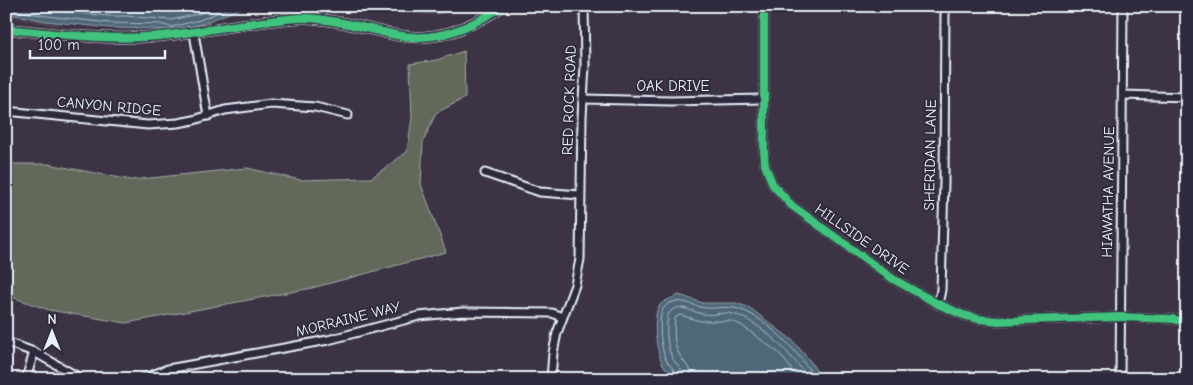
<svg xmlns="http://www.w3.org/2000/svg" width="1193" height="385" font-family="'Comic Neue',sans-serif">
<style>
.built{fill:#4c3f4e}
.green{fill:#62685a;stroke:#a5aca9}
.water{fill:#506879;stroke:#8d9fac}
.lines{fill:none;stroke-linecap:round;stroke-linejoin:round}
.shore{stroke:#abbac5;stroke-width:1}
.minor-casing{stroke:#e8f1f8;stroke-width:11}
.tertiary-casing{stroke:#e8f1f8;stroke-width:12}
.minor{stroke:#2f2a3d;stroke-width:7}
.tertiary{stroke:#2f2a3d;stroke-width:9}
.cycleway-casing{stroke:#2f2a3d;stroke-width:11}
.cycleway{stroke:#40c37c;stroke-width:8}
.labels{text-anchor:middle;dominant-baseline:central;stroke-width:4;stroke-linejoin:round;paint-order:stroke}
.street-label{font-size:15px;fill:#e8f1f8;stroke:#2f2a3d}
</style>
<rect width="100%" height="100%" fill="#3c3445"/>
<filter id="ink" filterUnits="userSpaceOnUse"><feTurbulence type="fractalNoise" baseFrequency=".02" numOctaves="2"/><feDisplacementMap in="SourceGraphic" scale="10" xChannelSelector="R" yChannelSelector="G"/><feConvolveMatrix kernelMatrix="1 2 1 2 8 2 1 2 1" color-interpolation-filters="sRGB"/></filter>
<g filter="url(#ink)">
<path class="built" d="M6 6H58V27L6 16Z"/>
<path class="green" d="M464 51 465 98 436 113 423 142 421 184 446 252 312 288 126 323 49 310 6 295V164H48L131 180 247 168 300 180 371 178 407 152 412 118 410 64 437 60Z"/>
<g class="water">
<path d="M6 6H247L201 24 171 32 160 29 109 28 46 21 6 13Z"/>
<path d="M385 6H466C445 18 407 13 385 6Z"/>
<path d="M679 295 703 303H736L750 308 792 340 811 362 821 379H674C670 373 663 367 661 360 656 349 652 317 659 306 664 300 673 298 679 295Z"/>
</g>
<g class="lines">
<g class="shore">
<path d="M28 6 48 10 109 16H126L171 20 198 14 217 6"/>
<path d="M83 6 171 13 196 6"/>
<path d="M403 6H454"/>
<path d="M6 9 47 16 109 23 160 24 171 27 200 20 233 6"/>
<path d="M678 379C677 371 670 366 666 360 661 350 658 321 662 311 670 295 688 303 700 307 711 310 722 306 734 308 763 313 801 354 815 379"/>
<path d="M684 379C684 368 674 364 671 355 666 342 666 328 668 315 676 302 687 310 699 313 710 317 722 311 733 314 759 320 795 357 808 379"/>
<path d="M692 379C691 368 684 363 679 354 673 344 674 329 675 318L680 315 700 321H731L741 325 779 353 799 379"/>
</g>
<defs>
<g id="minor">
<path d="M764 6V151L765 165 773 185 791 205 893 279 938 304 963 315 979 319 998 321 1120 317 1173 319 1187 323"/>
<path d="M194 33 208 116"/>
<path d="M1123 95 1187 97"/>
<path d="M584 99 671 101 763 99"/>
<path d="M6 111 148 125 178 123 194 120 225 110 271 104 315 107 348 115"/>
<path d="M485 173 540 192 580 195"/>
<path d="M938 304 941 290 944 182 945 6"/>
<path d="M6 342 34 352 82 379"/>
<path d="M26 379 34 352"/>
<path d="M142 379 168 369 328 340 419 316 463 312 552 313 562 317"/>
<path d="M551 379 553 353 557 333 575 285 580 259 582 117 585 66 584 6"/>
<path d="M1120 379 1123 6"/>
</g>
<path id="tertiary" d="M6 29C52 33 100 40 146 37 198 34 248 21 300 18 316 17 333 21 348 24 364 27 380 32 396 35 436 43 470 28 503 6"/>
</defs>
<use href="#minor" class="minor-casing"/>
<use href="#tertiary" class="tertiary-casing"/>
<use href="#minor" class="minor"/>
<use href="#tertiary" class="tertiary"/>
<defs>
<g id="cycleway">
<path d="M764 6V151L765 165 773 185 791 205 893 279 938 304 963 315 979 319 998 321 1120 317 1173 319 1187 323"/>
<path d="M6 29C52 33 100 40 146 37 198 34 248 21 300 18 316 17 333 21 348 24 364 27 380 32 396 35 436 43 470 28 503 6"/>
</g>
</defs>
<use href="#cycleway" class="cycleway-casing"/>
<use href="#cycleway" class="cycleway"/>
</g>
</g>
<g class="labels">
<g class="street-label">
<text x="673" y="86">OAK DRIVE</text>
<text transform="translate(569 100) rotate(-88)">RED ROCK ROAD</text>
<text transform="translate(109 106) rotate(5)">CANYON RIDGE</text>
<text transform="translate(930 155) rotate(-89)">SHERIDAN LANE</text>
<text transform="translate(1108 192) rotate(-89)">HIAWATHA AVENUE</text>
<text transform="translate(862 239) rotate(35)">HILLSIDE DRIVE</text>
<text transform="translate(348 319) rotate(-14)">MORRAINE WAY</text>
</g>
</g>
<rect width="1193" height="385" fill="none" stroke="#2f2a3d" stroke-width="25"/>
<rect x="12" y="12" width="1168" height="360" fill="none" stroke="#e8f1f8" stroke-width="2" filter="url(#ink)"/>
<g transform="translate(52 332)" stroke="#2f2a3d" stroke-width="4" paint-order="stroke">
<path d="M0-4L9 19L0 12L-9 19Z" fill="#e8f1f8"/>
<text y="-8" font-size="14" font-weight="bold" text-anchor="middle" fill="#e8f1f8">N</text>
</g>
<path d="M30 50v8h135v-8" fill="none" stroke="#e8f1f8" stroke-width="2.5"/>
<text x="38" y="50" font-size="15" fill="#e8f1f8" stroke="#2f2a3d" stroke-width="4" paint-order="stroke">100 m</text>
</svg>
